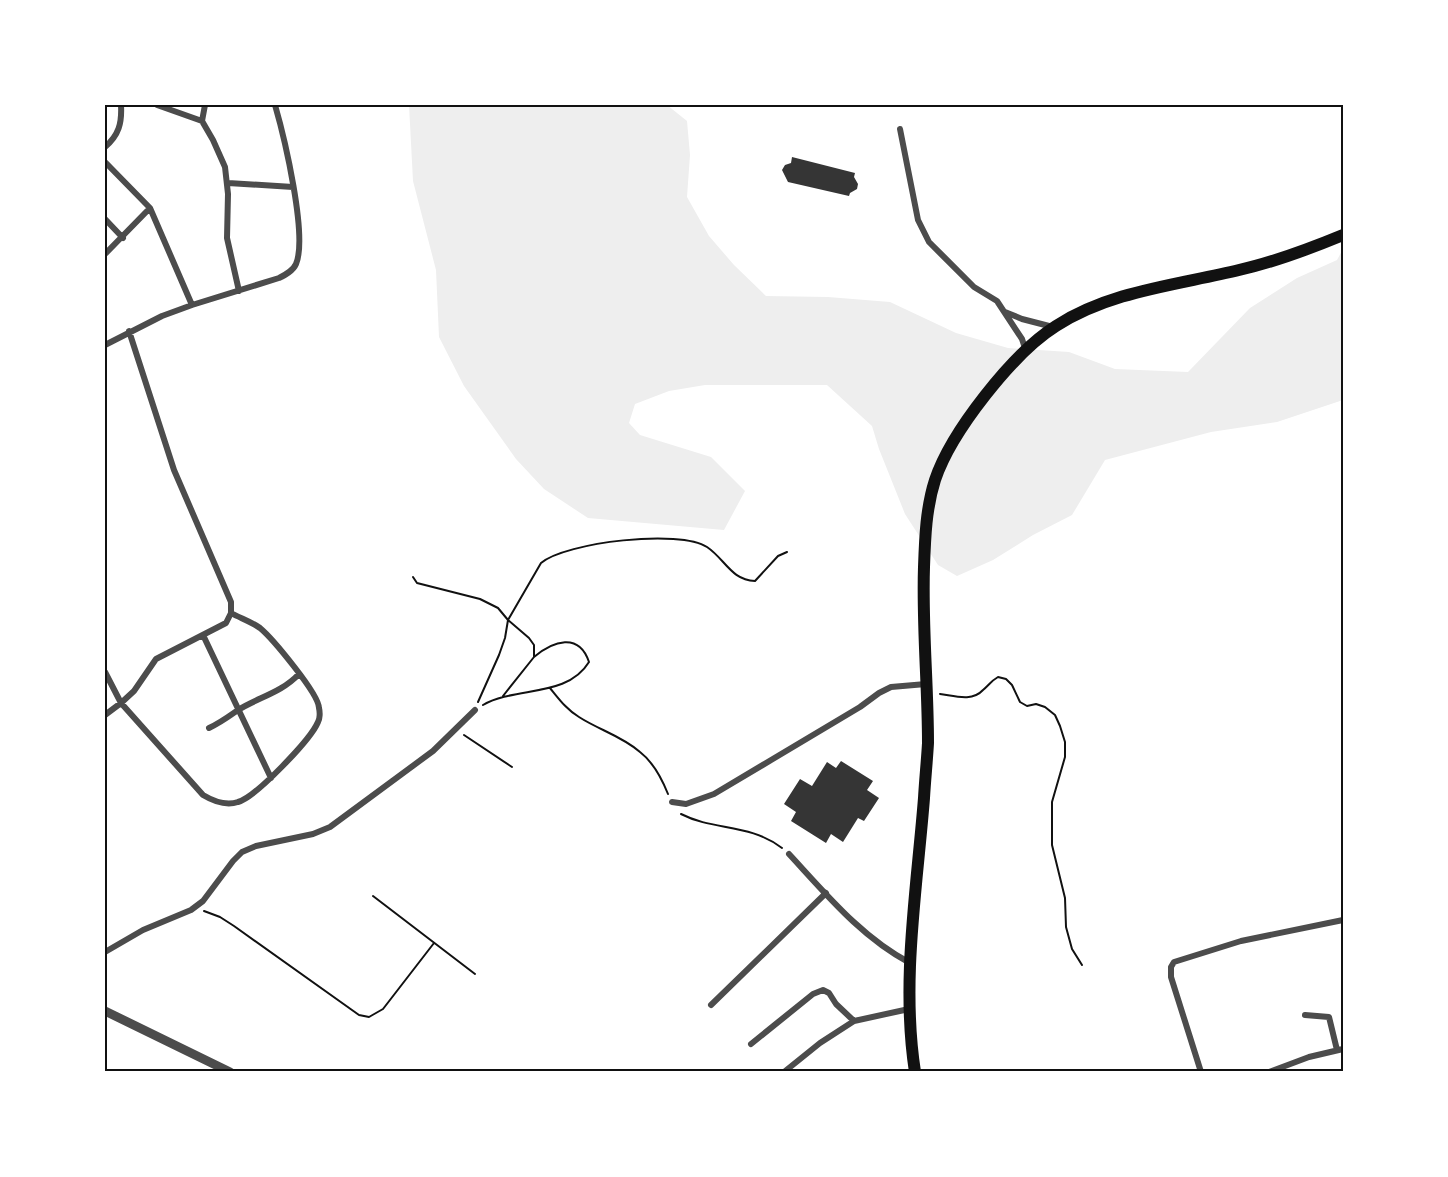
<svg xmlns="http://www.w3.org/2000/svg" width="1448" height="1177" font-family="Rubik,sans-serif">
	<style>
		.green { fill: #eee }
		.building { fill: #353535 }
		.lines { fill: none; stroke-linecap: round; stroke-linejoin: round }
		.path { stroke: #111; stroke-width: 2 }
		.minor { stroke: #4c4c4c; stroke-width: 6 }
		.tertiary { stroke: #4c4c4c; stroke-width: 9 }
		.primary { stroke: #111; stroke-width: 12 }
		.neatline { fill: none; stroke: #111; stroke-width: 2 }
	</style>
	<rect width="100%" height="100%" fill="#fff"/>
	<path class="green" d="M409 105H667L687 121 690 155 687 197 709 236 734 265 766 296 828 297 890 302 956 333 1008 348 1069 352 1115 369 1188 372 1250 308 1297 278 1337 260 1343 249V400L1277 422 1211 432 1105 460 1072 515 1033 535 993 560 957 576 938 565 905 514 879 449 872 426 827 385H705L669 391 635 404 629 423 640 435 711 457 745 491 724 530 588 518 544 489 516 459 464 386 439 337 436 270 413 181Z"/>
	<path class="building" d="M792 157 855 173 854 177 858 184 857 189 850 193 849 196 788 182 782 170 785 165 791 163Z
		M841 761 873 781 867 790 879 798 864 821 858 818 843 842 831 834 826 843 791 821 796 812 784 804 800 779 812 786 827 762 836 768Z"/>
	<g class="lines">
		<path class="path" d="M413 577 417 583 480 599 498 608 508 620 529 638 534 645V657L503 696
			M550 688C559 699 567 710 579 717 599 730 622 736 640 752 653 762 662 779 668 794
			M940 694C955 696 972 702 983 690 989 685 991 681 998 677L1006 679 1012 685 1020 702 1027 706 1036 704 1045 707 1055 715 1060 726 1065 742V757L1052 802V845L1065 898 1066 927 1072 949 1082 965
			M478 702 499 655 505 638 508 620 541 563C566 542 680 529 707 547 725 559 731 580 755 581L778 556 787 552
			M483 705C516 686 567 698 589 662 579 632 553 641 534 657
			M464 735 512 767
			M681 814C714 831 749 823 782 848
			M373 896 475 974
			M204 911 220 917 234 926 359 1015 369 1017 383 1009 434 943"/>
		<path class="minor" d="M157 105 202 121 213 140 225 167 228 194 227 238 239 291
			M202 121 205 105
			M900 129 918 220 929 242 974 287 997 301 1022 339 1026 351
			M105 147C119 135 122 123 121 105
			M105 162 150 208 105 254
			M228 183 293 187
			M150 208 192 305
			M105 219 123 238
			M1005 312 1022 319 1053 327
			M105 345 162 316 192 305 279 278C285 275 293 271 296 264 308 236 284 136 275 105
			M203 635 271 778
			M105 672 121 703 203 795C213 801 226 806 238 802 256 797 311 739 318 722 320 719 320 712 319 708 319 694 272 638 260 628 252 622 240 618 231 613
			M105 715 121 703 134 691 156 659 226 623 231 613V602L174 470 129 331
			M209 728C220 723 228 717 238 710 259 697 281 693 299 674
			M672 802 686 804 714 794 860 707 879 693 891 687 926 684
			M789 854C826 894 861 937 910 963
			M105 952 143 930 191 910 203 901 233 861 242 852 256 846 313 834 330 827 433 751 475 710
			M711 1005 826 893
			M1305 1015 1329 1017 1337 1050
			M751 1044 813 994 823 990 829 993 836 1004 854 1021
			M784 1072 820 1043 854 1021 909 1009
			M1201 1072 1171 977V967L1174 962 1241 941 1343 920
			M1269 1072 1309 1057 1343 1049"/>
		<path class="tertiary" d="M105 1011 230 1072"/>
		<path class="primary" d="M915 1072C901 982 917 888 924 798 925 780 927 761 928 743 928 684 922 626 924 567 925 538 926 508 935 480 951 432 1013 353 1056 326 1110 291 1177 285 1239 270 1275 262 1309 249 1343 235"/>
	</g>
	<rect width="1448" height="1177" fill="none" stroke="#ffffff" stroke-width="213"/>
	<rect x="106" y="106" width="1236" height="964" class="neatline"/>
</svg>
